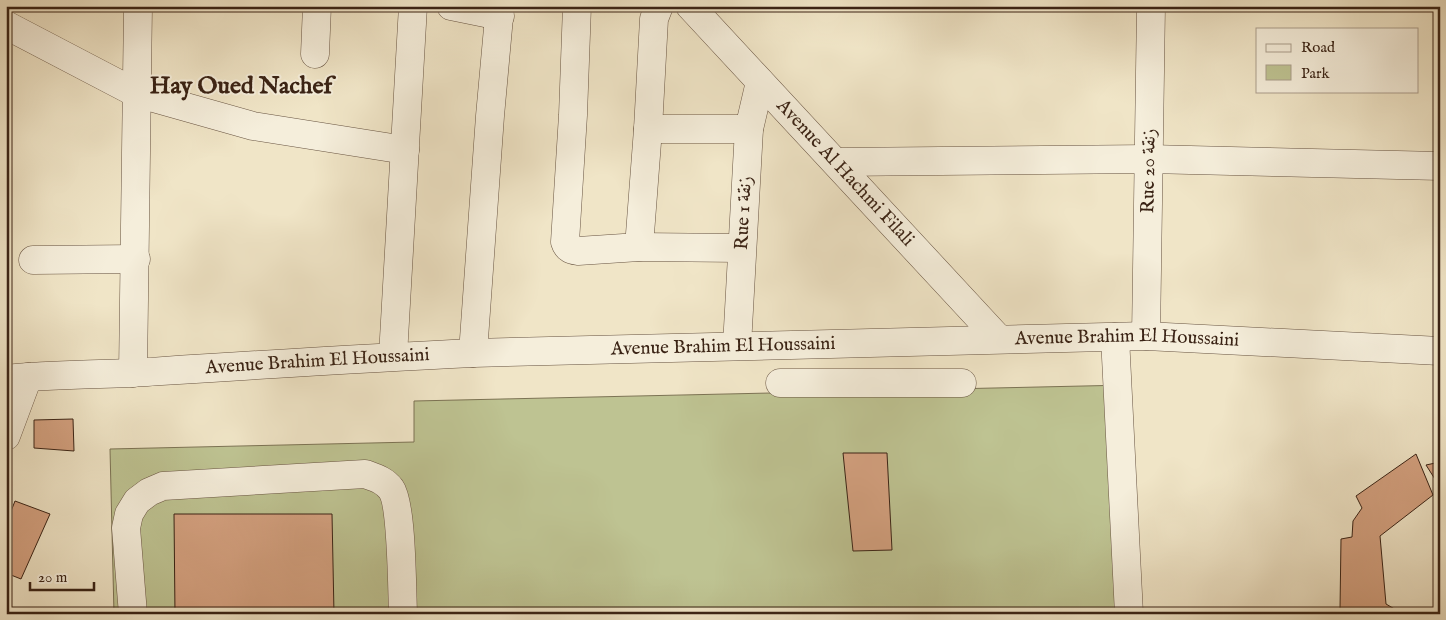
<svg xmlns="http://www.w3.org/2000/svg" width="1446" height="620" font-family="'IM FELL English',Amiri,serif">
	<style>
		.green { fill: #bec392; stroke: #7c7354 }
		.building { fill: #d4a180; stroke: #3a2315 }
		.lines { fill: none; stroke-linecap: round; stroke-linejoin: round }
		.minor-casing { stroke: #685442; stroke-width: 29 }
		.minor { stroke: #f5eedb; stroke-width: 28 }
		.labels { text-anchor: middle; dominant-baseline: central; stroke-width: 4; stroke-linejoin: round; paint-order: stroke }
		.street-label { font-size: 19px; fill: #3a2315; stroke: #f5eedb }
		.district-label { font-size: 24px; font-weight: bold; fill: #3a2315; stroke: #f5eedb }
	</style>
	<rect width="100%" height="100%" fill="#f0e5c7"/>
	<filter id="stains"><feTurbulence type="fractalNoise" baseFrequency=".004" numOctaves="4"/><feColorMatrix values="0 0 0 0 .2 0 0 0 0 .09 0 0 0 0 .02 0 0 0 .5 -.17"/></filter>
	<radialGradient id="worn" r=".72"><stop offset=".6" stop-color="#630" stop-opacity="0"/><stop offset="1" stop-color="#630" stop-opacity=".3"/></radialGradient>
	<path class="green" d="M1128 385 1135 614H114L110 449 414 442V401Z"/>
	<path class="building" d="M73 419 74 451 34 448V420Z
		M843 453H887L892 550 853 551Z
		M1416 454 1433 495 1380 536 1386 604 1403 614H1359L1358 612 1340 609 1341 539 1352 537 1353 521 1362 508 1356 496Z
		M1440 462V487L1426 465Z
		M15 501 50 514 21 579 6 573V524Z
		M174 514H332L334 614H175Z"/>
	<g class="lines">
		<g class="minor-casing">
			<g id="minor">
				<path d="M451 6 500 16"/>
				<path d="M577 6 573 115 565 242C567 249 572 250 578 251L639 247 741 248"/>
				<path id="s1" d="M690 6 999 339"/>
				<path d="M6 25 136 93 253 126 405 150"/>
				<path d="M315 54 317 6"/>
				<path d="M648 129H749"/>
				<path d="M836 162 1149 159 1440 166"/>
				<path d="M639 247 648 129 654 19 659 6"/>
				<path d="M33 260 136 259"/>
				<path d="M1146 336 1151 6"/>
				<path d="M1115 337 1129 614"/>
				<path d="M737 346 749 129 760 82"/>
				<path d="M473 353 490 116 500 6"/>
				<path d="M393 356 413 6"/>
				<path d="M133 373 138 6"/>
				<path id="s2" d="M6 379C53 374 100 375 147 372 256 365 364 358 473 353L1146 336 1440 351"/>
				<path d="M780 383H962"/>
				<path d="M6 436 28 377"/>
				<path d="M133 614 126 528 129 514 137 501 149 492 163 486 365 474C376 478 384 480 391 489 402 504 402 591 403 614"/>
			</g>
		</g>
		<use href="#minor" class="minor"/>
	</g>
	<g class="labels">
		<g class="street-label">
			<text transform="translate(1149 171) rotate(-89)">Rue 20 زنقة</text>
			<text stroke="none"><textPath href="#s1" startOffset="228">Avenue Al Hachmi Filali</textPath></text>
			<text transform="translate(744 213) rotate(-87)">Rue 1 زنقة</text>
			<text stroke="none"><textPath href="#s2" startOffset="1122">Avenue Brahim El Houssaini</textPath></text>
			<text stroke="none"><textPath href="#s2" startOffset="718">Avenue Brahim El Houssaini</textPath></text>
			<text stroke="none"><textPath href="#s2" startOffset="312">Avenue Brahim El Houssaini</textPath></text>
		</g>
		<g class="district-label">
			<text x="241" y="86">Hay Oued Nachef</text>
		</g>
	</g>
	<rect width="1446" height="620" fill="none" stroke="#f0e5c7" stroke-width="25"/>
	<rect x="8" y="8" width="1431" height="605" fill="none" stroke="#3a2315" stroke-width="2.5"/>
	<rect x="12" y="12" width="1421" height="595" fill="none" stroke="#3a2315"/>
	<rect x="1256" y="28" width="162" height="65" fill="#f5eedb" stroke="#aa9d8c"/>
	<rect x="1266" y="44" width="25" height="8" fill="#f5eedb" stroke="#aa9d8c"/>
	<text x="1301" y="52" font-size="15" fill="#3a2315">Road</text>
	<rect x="1266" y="65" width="25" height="15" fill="#bec392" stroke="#aa9d8c"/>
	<text x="1301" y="78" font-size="15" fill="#3a2315">Park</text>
	<path d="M30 582v8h64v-8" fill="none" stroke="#3a2315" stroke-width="2.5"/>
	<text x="38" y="582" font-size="15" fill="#3a2315" stroke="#f5eedb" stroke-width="4" paint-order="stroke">20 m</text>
	<rect width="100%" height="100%" filter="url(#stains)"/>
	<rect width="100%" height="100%" fill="url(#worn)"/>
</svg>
